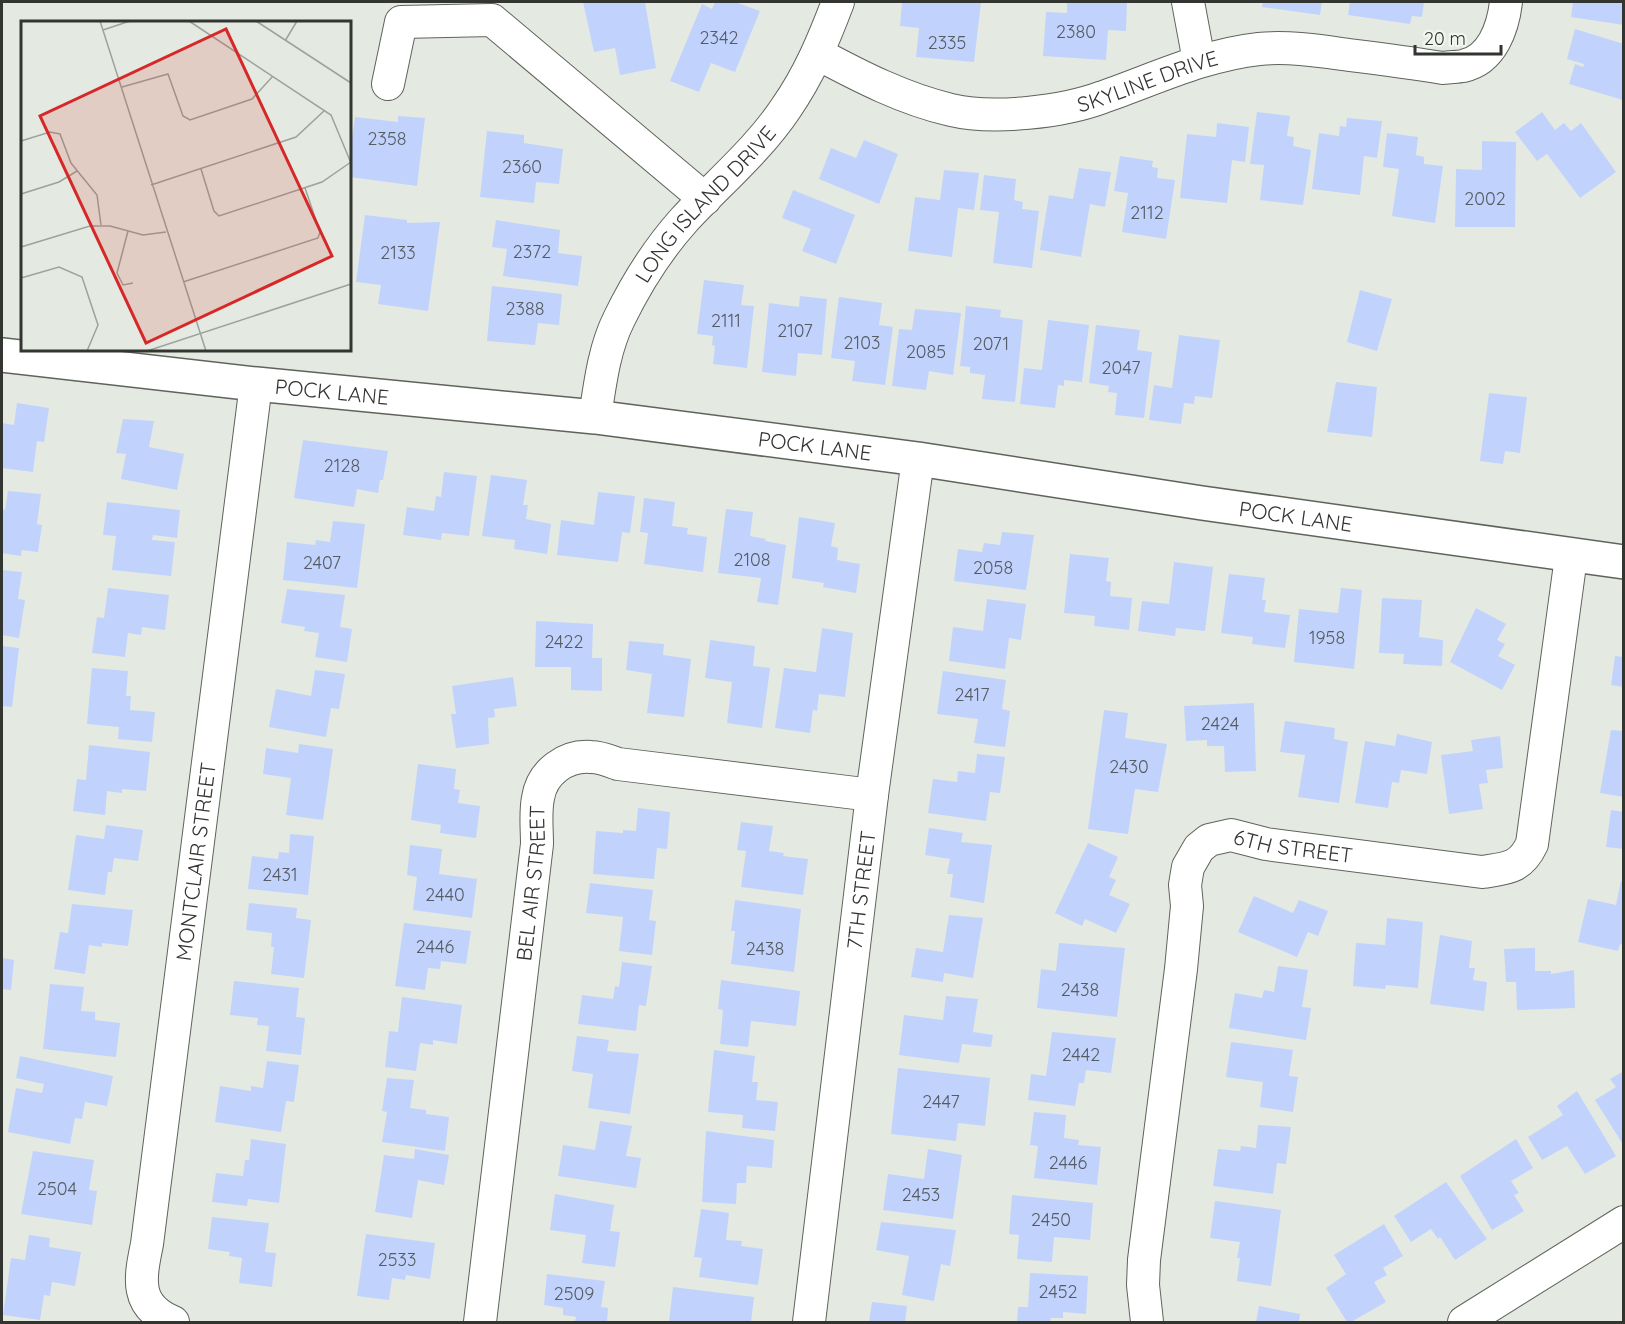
<svg xmlns="http://www.w3.org/2000/svg" width="1625" height="1324" font-family="Quicksand,sans-serif">
	<style>
		.building { fill: #c1d3fc }
		.lines { fill: none; stroke-linecap: round; stroke-linejoin: round }
		.street-casing { stroke: #5e645c; stroke-width: 34 }
		.secondary-casing { stroke: #5e645c; stroke-width: 36 }
		.street { stroke: #fff; stroke-width: 32 }
		.secondary { stroke: #fff; stroke-width: 33 }
		.labels { text-anchor: middle; dominant-baseline: central; stroke-width: 4.5; stroke-linejoin: round; paint-order: stroke }
		.number-label { font-size: 18px; fill: #565c64 }
		.street-label { font-size: 21px; fill: #333531; stroke: #f1f7ee }
		.inset-road { fill: none; stroke: #9da29b; stroke-width: 1.5 }
		.view { fill: #d62828; fill-opacity: 0.15; stroke: #d62828; stroke-width: 3 }
		.inset-edge { fill: none; stroke: #333531; stroke-width: 3 }
	</style>
	<rect width="100%" height="100%" fill="#e4eae1"/>
	<path class="building" d="M583 2H645L656 68 620 75 615 48 594 52Z
		M715 2H735L760 11 735 72 711 63 699 92 670 81 702 4 712 9Z
		M902 2H981L974 62 916 57 919 28 900 26Z
		M1067 2H1127L1126 31 1108 30 1106 60 1043 56 1046 12 1067 13Z
		M1263 2H1322L1320 15 1262 7Z
		M1350 2H1424L1422 17 1412 16 1410 24 1348 15Z
		M1573 2H1624V25L1571 17Z
		M1575 29 1624 44 1623 100 1569 84 1575 64 1583 67 1584 64 1567 59Z
		M1257 112 1290 116 1287 136 1294 137 1293 146 1311 150 1303 205 1260 200 1264 165 1250 164Z
		M1542 112 1555 130 1564 123 1571 131 1581 123 1616 172 1580 198 1547 154 1537 161 1515 132Z
		M398 116 425 118 417 186 350 177V154L355 117 398 122Z
		M1347 118 1382 121 1377 158 1364 156 1360 195 1312 189 1319 133 1339 136 1340 126 1346 127Z
		M1217 123 1249 127 1245 162 1232 160 1227 203 1180 198 1187 134 1216 137Z
		M487 131 524 135V143L563 149 559 184 536 182 534 203 480 197Z
		M1387 133 1418 137 1416 155 1424 157V164L1443 166 1435 223 1392 216 1399 169 1383 167Z
		M864 140 898 154 879 204 819 179 831 148 856 158Z
		M1482 141 1516 142 1515 227H1455L1456 169 1482 170Z
		M1120 156 1153 161 1152 167 1158 168 1157 178 1175 180 1166 239 1122 232 1128 193 1114 191Z
		M1079 168 1111 172 1105 207 1090 204 1081 257 1040 250 1049 195 1073 199Z
		M944 170 979 173 974 210 958 208 952 257 908 251 915 197 940 200Z
		M984 175 1016 179 1014 200 1023 202 1022 209 1039 211 1032 268 993 263 999 212 980 210Z
		M793 190 855 215 836 264 802 251 811 229 782 218Z
		M365 215 407 220V223L440 222 428 311 378 304 381 285 356 282Z
		M496 220 560 230 558 253 582 256 578 286 503 276 507 249 492 247Z
		M704 280 744 285 741 305 754 306 747 368 713 364 715 346 712 345 713 336 697 334Z
		M492 286 562 294 559 325 538 323 535 345 487 341Z
		M1360 290 1392 299 1377 351 1347 342Z
		M800 296 827 299 822 355 798 353 796 376 762 372 769 303 799 307Z
		M839 297 882 303 879 325 893 327 885 385 852 381 855 361 831 358Z
		M966 306 1001 310 1000 317 1023 320 1015 402 982 399 985 375 970 373V367L960 366Z
		M915 309 961 313 953 375 929 371 926 390 892 386 899 329 912 330Z
		M1048 320 1089 325 1082 382 1064 380V386L1058 385 1055 408 1020 404 1024 368 1042 370Z
		M1096 325 1140 330 1137 350 1152 352 1144 418 1115 415 1117 393 1108 392 1109 386 1089 383Z
		M1179 335 1220 340 1212 398 1195 396 1194 404 1184 403 1181 424 1149 420 1154 385 1172 388Z
		M1336 382 1377 387 1372 437 1327 432Z
		M1489 393 1527 397 1520 453 1505 451 1503 464 1480 461Z
		M17 403 49 408 44 442 37 441 33 472 2 468V423L14 425Z
		M123 419 154 421 149 447 184 454 177 490 121 479 126 454 116 453Z
		M303 440 388 451 383 480H380L378 493 357 489 354 507 294 498Z
		M444 472 477 476 469 536 442 533 441 540 403 535 407 507 434 511 436 496 441 497Z
		M491 475 527 480 523 505H528L526 519 551 524 547 554 514 549 515 540 482 536Z
		M8 491 41 494 37 524 42 525 38 552 22 550 21 556 2 553V509L5 510Z
		M598 492 635 496 630 533 622 532 618 562 557 555 561 520 594 525Z
		M644 498 675 502 672 526 688 528 687 534 707 537 703 572 644 564 648 533 640 532Z
		M107 502 180 510 177 538 153 535 152 540 175 542 171 576 112 570 116 536 103 535Z
		M726 509 753 512 750 536 766 539 765 541 786 545 778 605 757 602 761 578 718 573Z
		M799 517 835 523 831 546 838 548 837 560 860 564 856 593 823 587 824 583 792 578Z
		M333 521 365 524 357 588 283 580 287 542 315 545 316 540 330 542Z
		M1002 532 1034 535 1026 590 954 581 958 549 982 552 984 543 1000 545Z
		M1070 554 1109 558 1106 581 1111 582 1110 596 1132 598 1129 630 1094 626 1095 616 1064 613Z
		M1174 562 1213 567 1205 631 1176 628 1175 636 1138 631 1142 601 1169 604Z
		M2 570 22 572 18 599 25 600 19 638 2 635Z
		M1229 574 1265 578 1262 600H1266L1264 612 1290 615 1285 648 1252 644 1253 637 1221 633Z
		M108 588 169 595 165 630 142 627 141 635 128 633 125 657 92 653 97 617 104 618Z
		M1341 588 1362 590 1354 669 1294 662 1299 609 1338 613Z
		M287 589 345 595 340 627 352 629 347 662 315 657 319 633 304 631 305 627 281 623Z
		M1382 598 1422 600 1419 637 1443 640 1442 666 1403 664 1404 654 1379 653Z
		M987 599 1026 604 1021 640 1009 638 1005 669 949 661 953 627 983 631Z
		M1476 608 1506 624 1497 640 1505 644 1498 656 1515 665 1502 690 1450 662Z
		M536 621 593 624 592 658H602V691L571 690V667H535Z
		M822 628 853 633 845 697 819 694 817 711 813 710 810 733 775 728 784 668 816 672Z
		M710 640 755 646 753 666 770 668 762 728 727 723 732 682 705 678Z
		M629 641 664 644 663 655 691 659 684 717 647 713 652 674 626 670Z
		M2 646 19 648 12 707 2 706Z
		M1615 656 1624 657V687L1611 685Z
		M92 668 128 671 126 696H131L130 710 155 712 152 742 118 739 119 727 87 724Z
		M315 670 345 674 339 709 331 708 326 737 269 727 276 689 311 696Z
		M943 671 1006 680 1002 709 1010 711 1005 747 974 743 978 719 937 714Z
		M513 677 517 706 494 709 495 717 488 718 489 744 456 748 451 714H456L452 686Z
		M1254 703 1256 771 1225 772 1224 746H1207V740L1186 741 1184 706Z
		M1104 710 1128 713 1125 738 1167 744 1158 792 1135 789 1128 834 1088 829Z
		M1285 721 1335 728 1334 739 1348 742 1339 803 1298 797 1305 755 1280 752Z
		M1611 730 1624 731V797L1600 793Z
		M1397 734 1432 742 1427 774 1401 770 1399 783 1392 782 1388 808 1355 803 1365 741 1395 746Z
		M1500 736 1503 768 1486 770 1488 783 1479 784 1483 809 1449 814 1441 755 1473 751 1471 740Z
		M299 744 333 749 323 820 286 815 291 778 263 774 266 748 298 753Z
		M89 745 150 752 146 791 122 789V793L107 791 105 815 73 811 77 779 86 780Z
		M977 754 1005 757 1000 793 990 792 986 821 928 813 933 779 957 782 958 771 975 773Z
		M418 764 456 769 454 789 460 790 458 803 480 806 476 838 440 833 441 825 411 820Z
		M638 808 670 812 667 849 657 848 654 879 593 874 596 831 623 833V830L636 831Z
		M1611 810 1624 812V849L1606 847Z
		M741 822 773 826 769 851 784 853 783 856 808 859 803 895 741 887 746 851 737 850Z
		M106 825 143 830 138 861 114 858 112 872H108L105 895 68 890 76 835 104 839Z
		M929 828 963 833 961 842 992 845 984 903 950 897 953 874H947L950 859 925 855Z
		M290 834 314 836 308 895 248 889 252 856 278 859 279 852 289 853Z
		M1088 843 1118 857 1109 877 1116 880 1109 895 1130 904 1116 933 1085 919 1082 926 1055 913Z
		M410 845 442 849 439 874 477 879 472 918 413 910 417 877 407 875Z
		M1621 881 1624 882V945L1620 944 1618 951 1578 942 1588 899 1616 905Z
		M590 883 653 890 649 920 656 921 652 955 619 951 623 917 586 913Z
		M1254 896 1293 913 1299 900 1328 911 1318 936 1308 932 1297 957 1238 932Z
		M735 900 801 909 794 972 731 964 735 931H731Z
		M249 903 297 908 296 918 311 920 304 978 271 974 274 947H271L272 933 246 930Z
		M72 904 133 910 128 946 102 943V947L89 945 85 974 54 969 60 932 68 933Z
		M949 915 983 918 973 978 944 973 943 982 911 977 916 948 943 952Z
		M1387 918 1423 922 1418 988 1386 985 1385 989 1353 986 1356 943 1385 945Z
		M404 923 471 931 466 964 441 961 440 969 428 968 425 990 395 986Z
		M1440 935 1472 941 1469 968H1475L1473 980 1487 982 1484 1011 1430 1004Z
		M1059 943 1125 948 1117 1017 1037 1008 1041 969 1056 971Z
		M1535 948V971H1551V974L1574 970 1575 1008 1517 1010 1516 982H1506L1504 949Z
		M2 958 14 960 11 990 2 989Z
		M622 962 652 966 646 1006 639 1005 636 1031 578 1024 582 995 613 999 615 986 619 987Z
		M1278 966 1308 970 1302 1007 1311 1008 1306 1040 1229 1028 1235 993 1262 998 1264 990 1274 992Z
		M721 980 800 991 796 1026 751 1021 748 1047 720 1044 723 1010 718 1009Z
		M234 981 299 988 296 1017 305 1018 301 1055 266 1051 269 1026 257 1025 258 1018 230 1015Z
		M50 984 84 987 81 1011 95 1012V1020L120 1023 116 1057 43 1049Z
		M946 996 978 999 973 1032 993 1035 991 1047 962 1044 959 1063 899 1055 904 1015 943 1020Z
		M402 997 462 1005 457 1044 433 1040V1045L420 1043 416 1071 385 1067 389 1031 398 1032Z
		M1052 1032 1116 1038 1111 1073 1086 1070 1084 1083H1079L1075 1106 1028 1100 1031 1074 1046 1076Z
		M577 1036 609 1040 607 1051 639 1054 630 1114 588 1108 593 1074 572 1071Z
		M1231 1042 1293 1050 1289 1076 1298 1077 1293 1112 1260 1107 1263 1082 1226 1077Z
		M714 1050 755 1056 752 1082H758L756 1100 778 1102 775 1131 742 1128 743 1115 708 1112Z
		M20 1056 113 1076 107 1106 85 1102 82 1119 75 1118 70 1144 8 1132 16 1088 42 1093 44 1084 16 1078Z
		M267 1061 299 1065 294 1102 286 1101 281 1132 215 1122 220 1086 251 1091V1086L263 1088Z
		M898 1068 990 1078 985 1126 958 1123 956 1141 891 1134Z
		M1624 1071V1146L1595 1100 1616 1087 1610 1079Z
		M387 1078 414 1080 410 1108 426 1110V1114L449 1117 445 1151 382 1142 387 1112 382 1111Z
		M1577 1091 1616 1156 1585 1174 1567 1146 1542 1160 1528 1137 1563 1115 1557 1106Z
		M1034 1112 1066 1115 1064 1138 1079 1140 1078 1145 1101 1147 1097 1185 1034 1178 1038 1146 1030 1145Z
		M600 1121 632 1126 626 1156 641 1158 636 1188 558 1176 563 1145 595 1150Z
		M1258 1125 1291 1127 1286 1164 1277 1163 1273 1194 1213 1186 1218 1149 1240 1151 1241 1146 1256 1148Z
		M706 1131 774 1140 772 1168 747 1166 746 1183H737L736 1204 702 1202Z
		M251 1139 286 1144 279 1203 248 1199 247 1206 212 1202 216 1173 243 1176 245 1160H249Z
		M1516 1139 1533 1168 1511 1181 1519 1193 1514 1195 1524 1211 1492 1230 1460 1176Z
		M415 1149 449 1155 444 1185 418 1180 412 1218 375 1212 384 1155 414 1159Z
		M928 1149 962 1155 953 1219 883 1210 888 1174 924 1179Z
		M33 1151 94 1160 89 1190 97 1191 92 1225 21 1214Z
		M1446 1182 1487 1239 1455 1260 1440 1237 1438 1239 1431 1229 1411 1242 1394 1216Z
		M555 1194 614 1205 610 1231 620 1232 615 1267 582 1263 586 1235 550 1230Z
		M1012 1195 1093 1203 1090 1240 1054 1237 1052 1262 1017 1259 1019 1235 1009 1234Z
		M1215 1201 1281 1210 1271 1286 1237 1281 1240 1258H1237L1240 1242 1210 1238Z
		M701 1209 729 1213 726 1240 742 1241 741 1246 763 1249 758 1285 699 1277 702 1258 694 1257Z
		M212 1217 269 1223 265 1252 276 1253 272 1287 239 1283 242 1258 229 1256 230 1252 208 1249Z
		M881 1222 956 1230 950 1266 941 1264 934 1301 902 1295 909 1256 876 1250Z
		M1384 1224 1403 1256 1383 1268 1387 1275 1374 1282 1386 1302 1351 1322H1347L1326 1288 1346 1274 1334 1255Z
		M366 1234 435 1243 430 1279 406 1275 405 1280 392 1278 389 1300 357 1296Z
		M29 1235 50 1238 49 1247 81 1252 75 1286 52 1282 50 1296 44 1295 40 1320 3 1315 11 1258 25 1260Z
		M1030 1273 1088 1276 1086 1314 1063 1312V1318H1051L1050 1322H1017L1018 1307H1028Z
		M547 1274 605 1281 601 1307 608 1308 607 1322H575L576 1317 563 1315V1308L544 1305Z
		M673 1287 754 1297 751 1322H669Z
		M872 1302 907 1306 905 1322H869Z
		M1259 1306 1300 1314 1299 1322H1256Z"/>
	<g class="lines">
		<g class="street-casing">
			<g id="street">
				<path d="M1188 2 1199 61"/>
				<path id="s1" d="M818 54C861 77 904 99 951 110 993 120 1063 112 1103 97 1155 79 1204 55 1259 49 1289 46 1320 51 1349 55 1381 59 1412 63 1443 68 1450 67 1457 67 1463 66 1492 60 1503 28 1506 2"/>
				<path d="M388 84 401 22 492 20 705 199"/>
				<path id="s2" d="M595 417C600 384 604 349 619 319 636 284 658 249 684 220 718 183 758 150 786 108 809 75 824 39 838 2"/>
				<path id="s3" d="M173 1322C134 1306 140 1278 147 1244L256 384"/>
				<path id="s4" d="M480 1322 537 844C537 829 535 812 538 798 542 772 566 755 591 757 600 757 610 761 618 764L872 795"/>
				<path id="s5" d="M809 1322 872 795 918 459"/>
				<path id="s6" d="M1147 1322 1143 1285 1144 1260 1181 969 1187 906 1185 885 1188 867 1199 848 1209 840 1231 835 1266 844 1482 872C1507 868 1520 869 1532 844L1571 557"/>
				<path d="M1464 1322 1624 1222"/>
			</g>
		</g>
		<g class="secondary-casing">
			<g id="secondary">
				<path id="s7" d="M2 355 256 384 595 417 918 459 1202 503 1624 562"/>
			</g>
		</g>
		<use href="#street" class="street"/>
		<use href="#secondary" class="secondary"/>
	</g>
	<g class="labels">
		<g class="number-label">
			<text x="1076" y="31">2380</text>
			<text x="719" y="37">2342</text>
			<text x="947" y="42">2335</text>
			<text x="387" y="138">2358</text>
			<text x="522" y="166">2360</text>
			<text x="1485" y="198">2002</text>
			<text x="1147" y="212">2112</text>
			<text x="532" y="251">2372</text>
			<text x="398" y="252">2133</text>
			<text x="525" y="308">2388</text>
			<text x="726" y="320">2111</text>
			<text x="795" y="330">2107</text>
			<text x="862" y="342">2103</text>
			<text x="991" y="343">2071</text>
			<text x="926" y="351">2085</text>
			<text x="1121" y="367">2047</text>
			<text x="342" y="465">2128</text>
			<text x="752" y="559">2108</text>
			<text x="322" y="562">2407</text>
			<text x="993" y="567">2058</text>
			<text x="1327" y="637">1958</text>
			<text x="564" y="641">2422</text>
			<text x="972" y="694">2417</text>
			<text x="1220" y="723">2424</text>
			<text x="1129" y="766">2430</text>
			<text x="280" y="874">2431</text>
			<text x="445" y="894">2440</text>
			<text x="435" y="946">2446</text>
			<text x="765" y="948">2438</text>
			<text x="1080" y="989">2438</text>
			<text x="1081" y="1054">2442</text>
			<text x="941" y="1101">2447</text>
			<text x="1068" y="1162">2446</text>
			<text x="57" y="1188">2504</text>
			<text x="921" y="1194">2453</text>
			<text x="1051" y="1219">2450</text>
			<text x="397" y="1259">2533</text>
			<text x="1058" y="1291">2452</text>
			<text x="574" y="1293">2509</text>
		</g>
		<g class="street-label">
			<text stroke="none"><textPath href="#s1" startOffset="346">SKYLINE DRIVE</textPath></text>
			<text stroke="none"><textPath href="#s2" startOffset="246">LONG ISLAND DRIVE</textPath></text>
			<text stroke="none"><textPath href="#s7" startOffset="332">POCK LANE</textPath></text>
			<text stroke="none"><textPath href="#s7" startOffset="818">POCK LANE</textPath></text>
			<text stroke="none"><textPath href="#s7" startOffset="1304">POCK LANE</textPath></text>
			<text stroke="none"><textPath href="#s6" startOffset="579">6TH STREET</textPath></text>
			<text stroke="none"><textPath href="#s3" startOffset="478">MONTCLAIR STREET</textPath></text>
			<text stroke="none"><textPath href="#s4" startOffset="442">BEL AIR STREET</textPath></text>
			<text stroke="none"><textPath href="#s5" startOffset="435">7TH STREET</textPath></text>
		</g>
	</g>
	<g transform="translate(21 21)">
		<rect width="330" height="330" fill="#e4eae1"/>
		<path class="inset-road" d="M79 0 185 330M168 0 310 94 330 142M235 0 330 62M82 9 109 0M264 20 276 0M101 66 147 53 162 95 169 99 231 78 252 55M0 120 29 111 39 113 50 142 76 174 80 204M180 148 193 190 198 195 301 161 330 141M130 164 275 116 304 89M0 173 38 161 56 150M107 210 96 252 102 264 112 262M0 226 69 205H89L122 214 145 211M0 257 38 246 61 256 77 304 66 330M162 261 297 217 299 211 284 167M126 330 330 263"/>
		<path class="view" d="M205 8 311 235 125 322 19 95Z"/>
		<rect width="330" height="330" class="inset-edge"/>
	</g>
	<rect width="1625" height="1324" fill="none" stroke="#333531" stroke-width="6"/>
	<path d="M1415 45v9h86v-9" fill="none" stroke="#333531" stroke-width="3"/>
	<text x="1424" y="45" font-size="18" fill="#333531" stroke="#f1f7ee" stroke-width="4.5" paint-order="stroke">20 m</text>
</svg>
